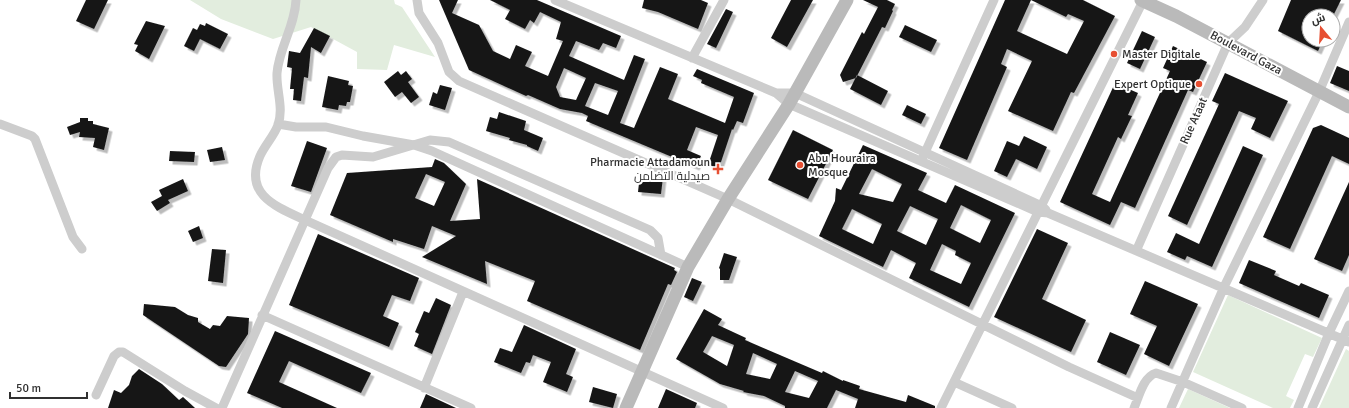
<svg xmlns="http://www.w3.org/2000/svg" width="1349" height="408" font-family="Signika,Cairo,sans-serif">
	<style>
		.green { fill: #e2edde }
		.building { fill: #171717; fill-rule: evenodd; filter: url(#shadow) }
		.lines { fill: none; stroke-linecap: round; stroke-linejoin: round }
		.street { stroke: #cdcdcd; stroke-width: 9 }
		.secondary { stroke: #bababa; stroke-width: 13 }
		.poi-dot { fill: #e74f32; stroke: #fff; stroke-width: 1.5 }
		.labels { text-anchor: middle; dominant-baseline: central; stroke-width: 4; stroke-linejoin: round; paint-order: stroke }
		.street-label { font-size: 12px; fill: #303030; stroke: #fff }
		.poi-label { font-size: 12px; fill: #303030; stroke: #fff; text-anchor: start }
	</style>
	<defs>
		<filter id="shadow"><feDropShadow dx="3.5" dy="3.5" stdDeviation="0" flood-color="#0004"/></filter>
	</defs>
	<rect width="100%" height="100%" fill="#fff"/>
	<path class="green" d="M190 0H394L395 4 402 7 435 57 394 45 387 70 357 69V52L311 27 273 39 221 19Z
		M1228 295 1322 338 1313 357 1305 354 1286 396 1294 400 1290 408H1273L1193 372Z
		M1346 349 1349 351V408H1319Z
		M1188 389 1230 408H1179Z"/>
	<path class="building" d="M86 0H108L94 29 76 21Z
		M439 0H458L452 13 479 25 493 51 510 59 516 45 532 52 525 66 548 76 563 41 556 39 561 22 540 12 534 23 530 20 525 29 505 19 510 10 490 0H537L621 36 616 48 603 43 599 50 576 41 569 56 624 80 634 55 645 59 620 123 634 128 660 67 678 74 668 99 725 123 734 97 701 83 702 80 693 76 697 69 754 93 743 123 737 121 733 130 732 129 719 168 708 165 718 135 696 127 687 150 701 156 696 167 586 121 588 116 582 113 560 109 528 95 526 96 469 70ZM564 68 586 78 576 100 560 97 556 87ZM595 83 618 91 608 115 585 106Z
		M644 0H701L708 3 698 29 658 12 642 8Z
		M791 0H813L787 47 771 38Z
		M863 0H887L895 4 892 10 893 11 885 28 882 27 856 78 843 82 840 75 862 32 864 34 878 7Z
		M1005 0H1083L1115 16 1074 93 1071 92 1053 131 1008 111 1032 61 1007 49 1001 64 1007 67 967 160 939 148ZM1031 0 1066 17 1068 14 1084 21 1067 54 1017 31Z
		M1291 0H1341L1333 16H1309V40H1323L1318 51 1278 31Z
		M726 9 733 12 716 48 707 44Z
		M146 21 165 26 149 59 135 51 138 45 134 44Z
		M206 23 228 34 220 49 200 39 194 51 184 46 193 28 197 30 200 24 205 26Z
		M905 25 937 40 931 52 899 37Z
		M314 28 330 36 321 53 311 47 308 78 304 77 301 101 293 100 294 89H290L292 68 287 67 289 51 300 53Z
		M1142 31 1155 37 1140 69 1127 63Z
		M1173 46 1207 62 1193 92 1188 90 1135 208 1121 202 1110 225 1060 202 1115 83 1138 93 1128 115 1132 116 1121 139 1118 137 1092 194 1110 202 1170 71 1163 68Z
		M1337 66 1349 71V91L1330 83Z
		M398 71 401 75 406 71 412 79 408 82 419 97 411 103 402 92 395 97 384 82Z
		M1225 73 1288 101 1270 138 1251 129 1256 118 1239 111 1187 225 1168 216 1219 104 1212 101Z
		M857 75 888 91 881 105 850 89Z
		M328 76 349 81 348 85 353 86 350 102H347L346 106 339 105 338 110 322 107Z
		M440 85 452 88 445 110 429 105 433 92 437 94Z
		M907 105 926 114 921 124 902 115Z
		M499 112 526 121 524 130 543 138 538 151 527 146V145L509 140 510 138 486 131 490 117 497 119Z
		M80 118H88V121H93V124L109 128 104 150 93 147 95 138 79 137 80 132 70 135 67 127 80 122Z
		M1321 125 1349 138V164L1332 156 1290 249 1263 237 1313 128Z
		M793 130 833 150 808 199 768 180Z
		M1024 136 1047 147 1037 169 1016 159 1007 177 994 171 1007 141 1019 146Z
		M307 141 327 148 311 192 291 186Z
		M863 145 927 173 918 190 946 203 955 185 1015 213 969 307 909 278 916 263 891 250 883 267 819 236 835 201 836 188 841 190ZM872 169 902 184 893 202 859 194ZM961 205 991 220 980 243 950 228ZM910 206 938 219 926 245 897 231ZM852 209 882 224 873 244 842 229ZM942 244 956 251 955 255 971 263 961 284 930 270Z
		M1243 146 1263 155 1212 267 1187 256 1185 260 1167 252 1176 233 1199 244Z
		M222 147 225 160 210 162 207 150Z
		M170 151 195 152 194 162 169 161Z
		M435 159 444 163 466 184 450 221 480 219 477 179 675 268 674 270 677 272 671 285 668 284 640 350 527 301 535 281 485 261 487 284 422 257 456 236 432 226 424 249 393 239V242L330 215 347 173 432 167ZM426 174 445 182 434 206 415 198Z
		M640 174 663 177 661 194 638 192Z
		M183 179 188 191 168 200 170 203 157 211 151 202 162 196 159 190Z
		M1349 182V255L1342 271 1314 259Z
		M199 226 203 238 193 242 188 231Z
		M1037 229 1068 243 1042 299 1086 320 1071 352 994 317Z
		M318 234 419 278 410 301 392 295 383 316 399 323 389 347 289 305Z
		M212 249 226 250 223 283 208 281Z
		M724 253 737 257 729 280H720V269L719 268Z
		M1249 260 1276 271 1274 275 1299 286 1301 283 1329 295 1319 318 1239 283Z
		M692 278 702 282 693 301 684 297Z
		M1145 281 1198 304 1169 366 1144 354 1157 326 1130 314Z
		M436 298 451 305 432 354 414 346 419 334 415 332 424 311 429 313Z
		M144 304 175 307 188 315 198 318V322L210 329 213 325 220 326 227 316 249 318 248 334 226 367 219 366 143 315Z
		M704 309 722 319 718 325 746 338 745 340 822 373 823 371 843 381V380L860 386 859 389 906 402 908 395 935 406V408H855L858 399 836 390 827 408H785V406L764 396 743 392 744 391 720 384 676 359ZM712 336 734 345 727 366 703 352ZM753 353 777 364 770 379 746 374ZM795 371 818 381 809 398 785 392Z
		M524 325 576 349 566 374 573 377 567 392 543 382 551 362 533 355 530 363 526 362 521 373 494 362 500 348 512 352Z
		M275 331 371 373 361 393 289 361 279 382 337 408H282L247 393Z
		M1110 332 1140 345 1126 375 1097 362Z
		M139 369 162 384 179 400 183 397 195 408H108L114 390 121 393 129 385 132 376Z
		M593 387 617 394 613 408 589 402Z
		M666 389 697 403 695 408H658Z
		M426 394 456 408H420Z"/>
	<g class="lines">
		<path class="street" d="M296 0C295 26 279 48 277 73 276 90 284 108 278 125 274 136 265 145 260 156 243 195 277 207 305 220L723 408
			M417 0 419 13 438 43 449 72 459 81 728 199 1069 367 1138 398
			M555 0 776 93 789 104 1038 212 1048 213 1349 342
			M692 58 724 0
			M776 93H795L1042 206 1046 210
			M0 124 32 136 35 139 73 237 82 249
			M278 124 296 127H326L363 136 414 145 432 151 688 267
			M923 157 994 0
			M1137 249 1228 43 1245 27 1263 0
			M262 315 471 408
			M954 382 1012 408
			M424 388 463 292
			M96 395 114 356 119 352H123L185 391 216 408
			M222 408 328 168 336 157 342 155 373 157 430 140 449 142 650 230 658 238 661 255
			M941 408 1143 1
			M1134 408C1139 397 1143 377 1156 373L1183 382 1242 408
			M1171 408 1224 287 1319 92 1349 22
			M1298 408 1329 333 1349 291
			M1312 408 1349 325"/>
		<path class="secondary" d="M1141 0 1176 16 1349 107
			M626 408 688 267 728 199 789 104 847 0"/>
	</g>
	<g class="poi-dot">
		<circle cx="1114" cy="54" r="4"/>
		<circle cx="1199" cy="84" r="4"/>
		<circle cx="800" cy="165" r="4"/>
		<path d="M716 163h4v4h4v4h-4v4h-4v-4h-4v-4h4z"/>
	</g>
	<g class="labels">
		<g class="street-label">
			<text transform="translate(1246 53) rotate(28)">Boulevard Gaza</text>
			<text transform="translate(1194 121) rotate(-66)">Rue Ataat</text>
		</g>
		<g class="poi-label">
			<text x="1122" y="54">Master Digitale</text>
			<text x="1191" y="84" text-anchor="end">Expert Optique</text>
			<text x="808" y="158">Abu Houraira<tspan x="808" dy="14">Mosque</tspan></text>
			<text x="710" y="162" text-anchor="end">Pharmacie Attadamoun<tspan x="710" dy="14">صيدلية التضامن</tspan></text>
		</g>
	</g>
	<g transform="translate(1321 28) rotate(342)"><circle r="19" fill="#ffffff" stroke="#acacac"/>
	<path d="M0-3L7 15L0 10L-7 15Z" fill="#e74f32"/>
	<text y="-6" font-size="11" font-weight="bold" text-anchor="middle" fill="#303030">ش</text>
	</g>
	<path d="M10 392v6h77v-6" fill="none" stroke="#303030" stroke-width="2"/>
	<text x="16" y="392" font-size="12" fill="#303030" stroke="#ffffff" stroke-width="3" paint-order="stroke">50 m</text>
</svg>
